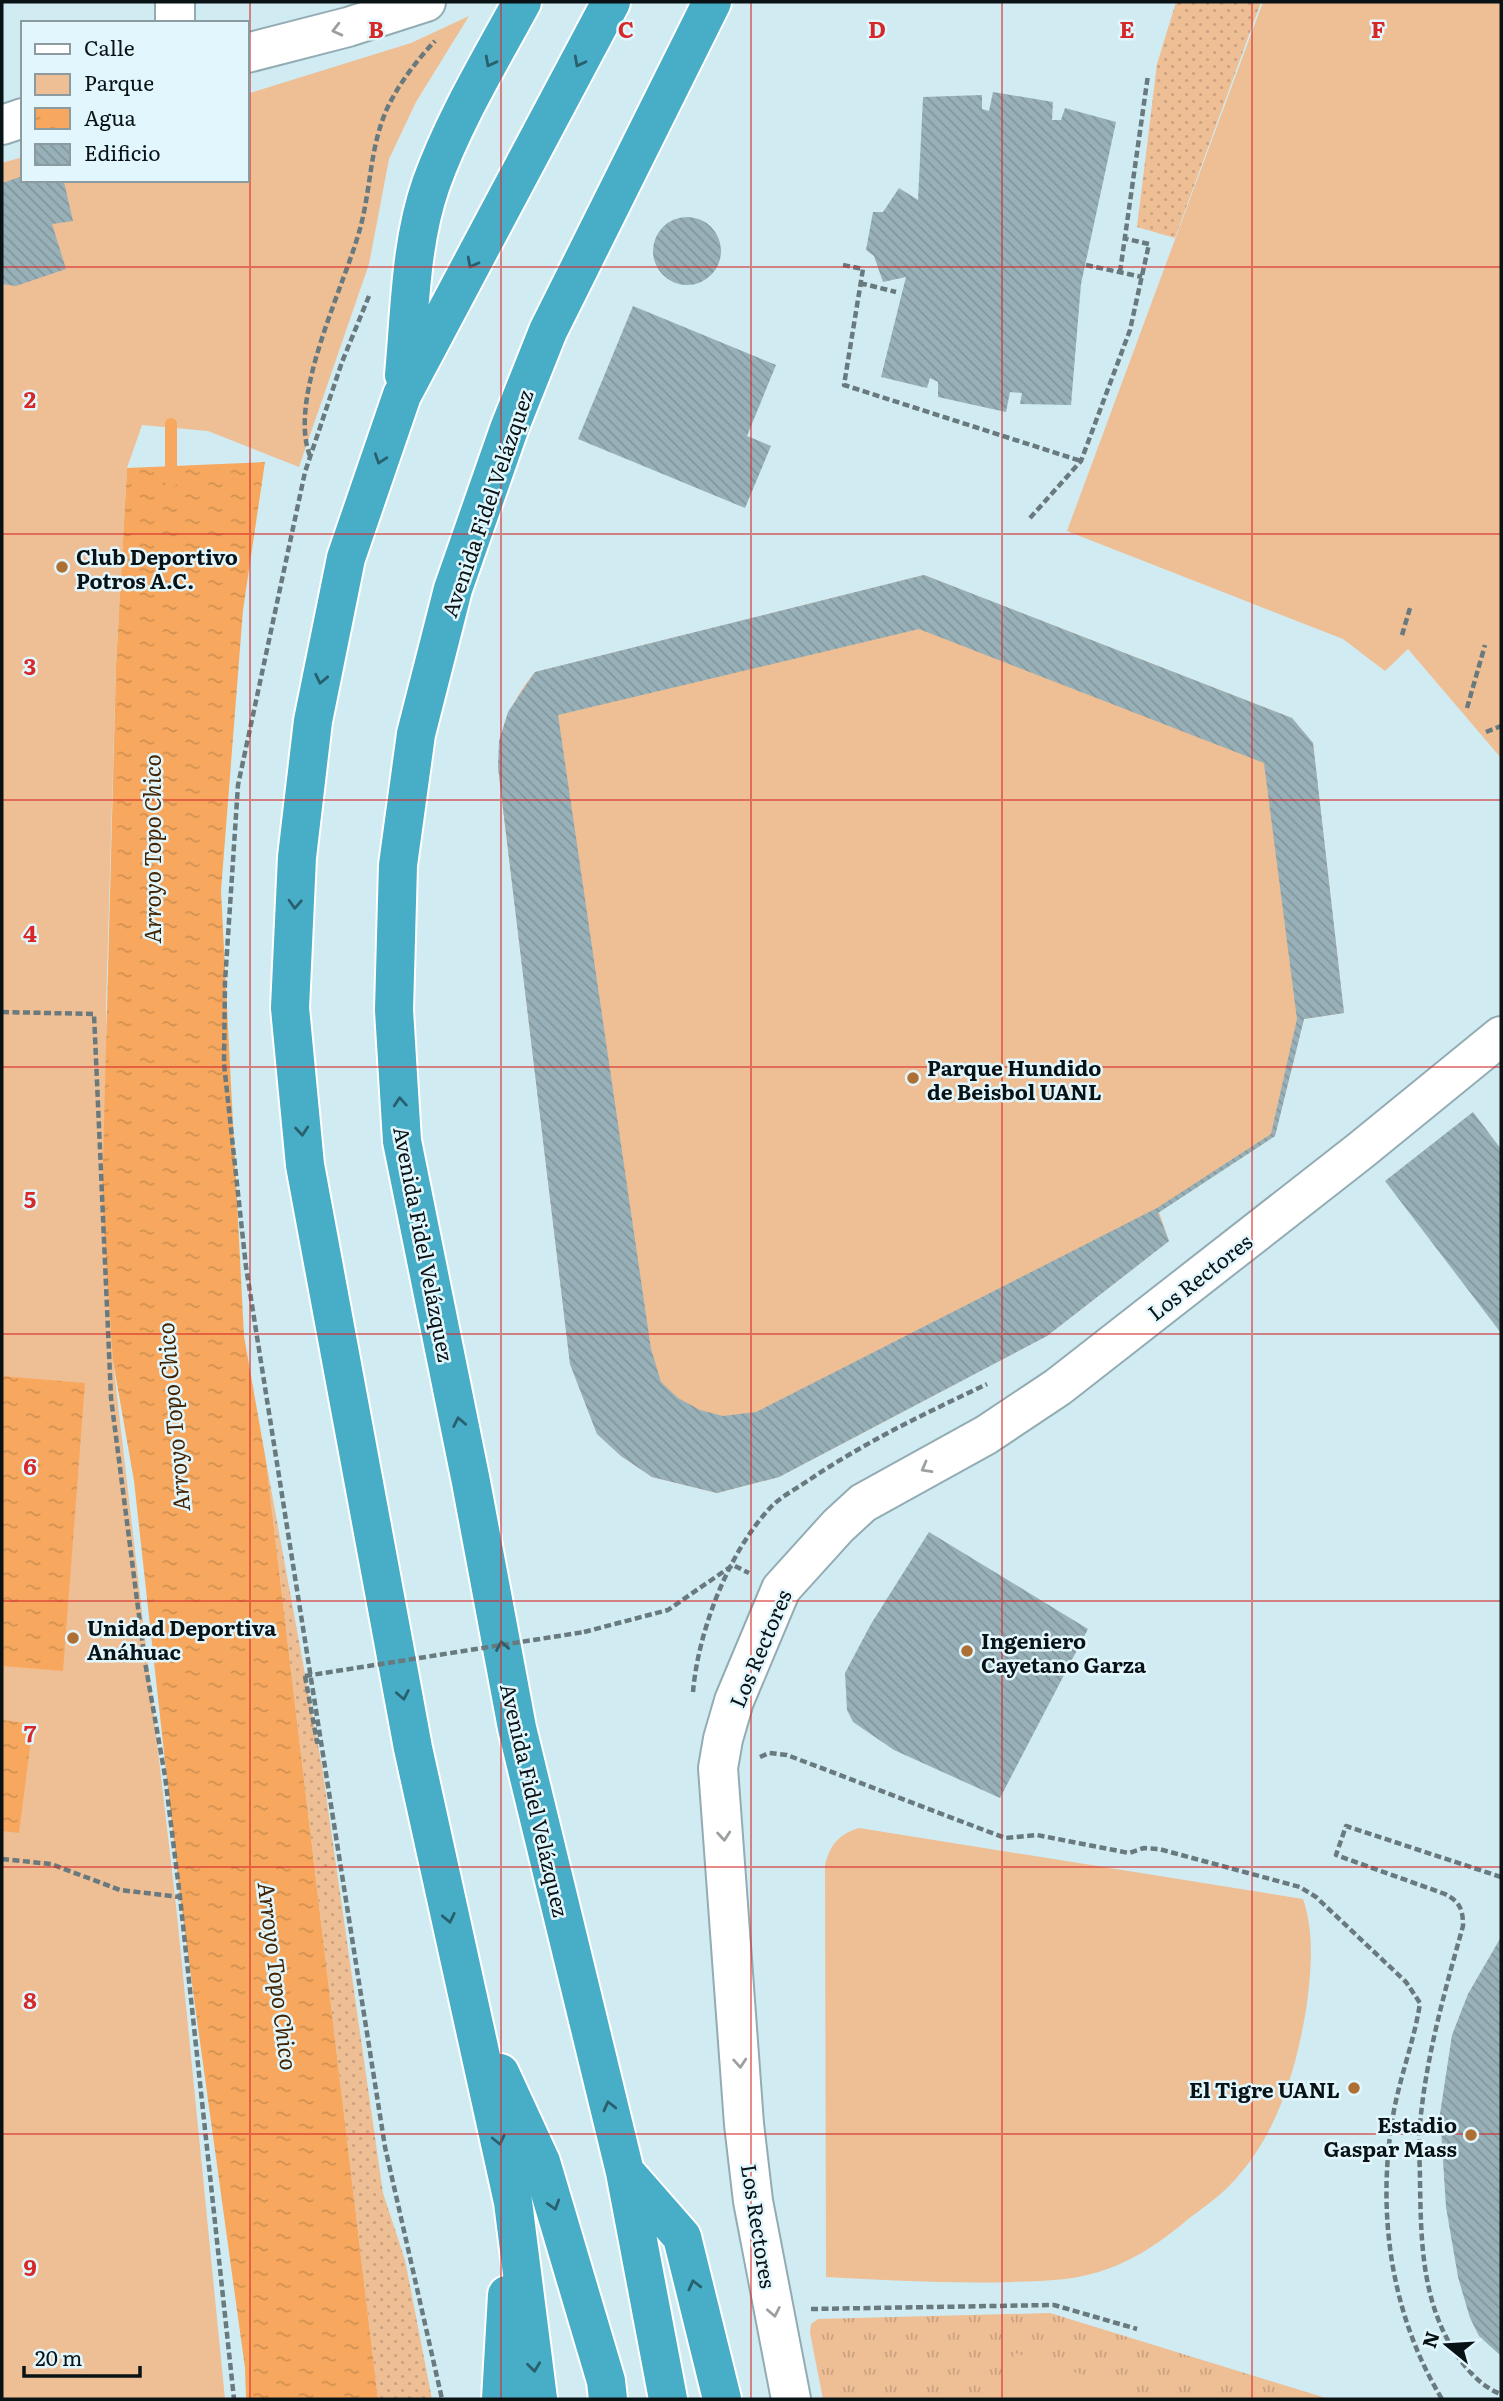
<svg xmlns="http://www.w3.org/2000/svg" width="1503" height="2401" font-family="Literata,serif">
	<style>
		.grass { fill: url(#grass-tufts) }
		.park { fill: #eebe95 }
		.garden { fill: url(#garden-dots) }
		.water { fill: url(#water-ripples) }
		.lines { fill: none; stroke-linecap: round; stroke-linejoin: round }
		.stream { stroke: #f7a85e; stroke-width: 12 }
		.building { fill: url(#building-back-hatch); fill-rule: evenodd }
		.street-casing { stroke: #93acb3; stroke-width: 42 }
		.highway-casing { stroke: #fff; stroke-width: 42 }
		.path { stroke: #697a7f; stroke-width: 4.5; stroke-dasharray: 7 3.5; stroke-linecap: butt }
		.street { stroke: #fff; stroke-width: 38 }
		.highway { stroke: #48adc7; stroke-width: 38 }
		.path-bridge { stroke: #697a7f; stroke-width: 4.5; stroke-dasharray: 7 3.5; stroke-linecap: butt }
		.oneway { stroke: #9da0a1 }
		.oneway2 { stroke: #28606e }
		.grid { fill: none; stroke: #d62828; stroke-width: 2; stroke-opacity: 0.55 }
		.poi-dot { fill: #ad6f34; stroke: #e2f7fd; stroke-width: 2.5 }
		.labels { text-anchor: middle; dominant-baseline: central; stroke-width: 5; stroke-linejoin: round; paint-order: stroke }
		.street-label { font-size: 21px; fill: #091215; stroke: #e2f7fd }
		.poi-label { font-size: 21px; font-weight: bold; fill: #091215; stroke: #e2f7fd; text-anchor: start }
		.water-label { font-size: 23px; font-style: italic; fill: #432403; stroke: #e2f7fd }
		.grid-label { font-size: 23px; text-anchor: middle; font-weight: bold; fill: #d62828; stroke: #e2f7fd; stroke-width: 5; stroke-linejoin: round; paint-order: stroke }
	</style>
	<defs>
		<pattern id="grass-tufts" width="24" height="20" patternUnits="userSpaceOnUse" patternTransform="scale(1.75)"><rect width="24" height="20" fill="#eebe95"/><path d="M3 7l-1-3M5 7V3M7 7l1-3M15 17l-1-3M17 17v-4M19 17l1-3" fill="none" stroke="#cba280"/></pattern>
		<pattern id="garden-dots" width="8" height="8" patternUnits="userSpaceOnUse" patternTransform="scale(1.75)"><rect width="8" height="8" fill="#eebe95"/><path d="M2 2h.1M6 6h.1" fill="none" stroke="#cba280" stroke-width="1.8" stroke-linecap="round"/></pattern>
		<pattern id="water-ripples" width="26" height="14" patternUnits="userSpaceOnUse" patternTransform="scale(1.75)"><rect width="26" height="14" fill="#f7a85e"/><path d="M2 4q2-2 4 0t4 0M15 11q2-2 4 0t4 0" fill="none" stroke="#d29051"/></pattern>
		<pattern id="building-back-hatch" width="6" height="6" patternUnits="userSpaceOnUse" patternTransform="scale(1.75)"><rect width="6" height="6" fill="#98b0b8"/><path d="M-1 5l2 2M0 0l6 6M5-1l2 2" fill="none" stroke="#82969d"/></pattern>
	</defs>
	<rect width="100%" height="100%" fill="#d1ebf2"/>
	<path class="grass" d="M1050 2313 1329 2399H823L810 2333 811 2324 818 2319Z"/>
	<path class="park" d="M1263 2H1501V758L1408 649 1385 671 1343 639 1067 531Z
		M469 16 416 102 389 159 369 264 299 467 208 431 142 425 127 468 116 666 106 1008 113 1361 177 1915 225 2399H2V163L23 157V180H247V94L411 43Z
		M924 575 1292 718 1313 743 1344 1013 1304 1019 1275 1136 1159 1212 1169 1241 1047 1336 779 1477 717 1493 652 1477 621 1456 597 1434 570 1364 498 767C500 729 511 701 535 672Z
		M859 1828 1303 1899C1315 1933 1311 1975 1306 2010 1295 2074 1276 2139 1228 2187 1216 2199 1201 2209 1187 2220 1159 2244 1127 2265 1091 2274 1065 2281 1038 2281 1012 2282 950 2284 888 2280 826 2277L825 1865C830 1845 839 1834 859 1828Z
		M1014 2353H1015L1158 2399H1000Z"/>
	<path class="garden" d="M1176 2H1261L1175 238 1137 227 1157 64Z
		M266 1461 322 1767 383 2193 405 2260 432 2399H378Z"/>
	<path class="water" d="M265 462 243 610 221 891 244 1336 266 1461 378 2399H246L245 2368 180 1897 134 1481 113 1361 102 1200 116 666 127 468Z
		M2 1376 85 1383 63 1671 2 1666Z
		M2 1720 33 1724 19 1833 2 1831Z"/>
	<g class="lines">
		<path class="stream" d="M171 424V482"/>
	</g>
	<path class="building" d="M993 92 1053 102 1052 120H1061L1065 108 1116 122 1081 284 1071 405 1020 404 1022 393 1010 392 1006 412 938 397V382L930 378 927 388 881 377 906 277 883 282 874 256 866 250 873 212H883L899 188 918 200 923 97 982 95V109L989 111Z
		M23 176V180L64 182 73 221 52 224 66 269 16 286 2 284V183Z
		M653 251a34 34 0 1 1 68 0a34 34 0 1 1-68 0Z
		M633 306 776 365 747 436 771 446 745 508 578 439Z
		M924 575 1292 718 1313 743 1344 1013 1304 1019 1275 1136 1158 1213 1169 1241 1047 1336 779 1477 717 1493 652 1477 621 1456 597 1434 570 1364 498 767 499 741 508 712 535 672ZM919 629 1264 763 1297 1019 1271 1134 1157 1208 756 1412 723 1416 700 1410 678 1398 661 1382 651 1349 558 715Z
		M1473 1112 1501 1149V1333L1385 1181Z
		M929 1532 1088 1629 1000 1798 894 1750 853 1722 847 1710 845 1673 871 1624Z
		M1501 1937V2356L1479 2336 1470 2318 1458 2277 1446 2207 1440 2114 1452 2035 1468 1994Z"/>
	<g class="lines">
		<g class="street-casing">
			<path id="street" d="M175 2V23
				M247 53 348 27 426 2
				M2 125 23 118
				M791 2399 753 2201 744 2124 718 1768 723 1739 734 1701 781 1589 838 1526 863 1503 986 1435 1058 1387 1360 1151 1501 1036"/>
		</g>
		<g class="highway-casing">
			<path id="highway" d="M404 375C410 312 410 244 431 184 454 120 490 61 522 2
				M500 2073 541 2162 606 2381 608 2399
				M626 2173 682 2237 722 2399
				M501 2399 507 2295
				M538 2399 513 2202 413 1748 305 1165 290 1008 297 857 313 721 346 558 402 395 611 2
				M668 2399 625 2172 517 1728 471 1482 402 1141 394 1010 398 865 416 734 453 589 509 429 548 331 712 2"/>
		</g>
		<path class="path" d="M843 265 863 269 844 385 1081 461
			M1086 265 1142 277
			M1120 272 1148 75
			M860 283 896 292
			M369 296 342 362 305 472 238 785 225 982 224 1064 246 1267 385 2147 442 2399
			M310 456C287 397 346 284 361 225 371 186 370 149 386 111 397 86 417 60 435 41
			M1030 518 1081 461 1130 330 1149 244 1127 239
			M1402 635 1410 608
			M1467 708 1485 645
			M1486 732 1501 726
			M2 1012 94 1014 111 1398 145 1662 165 1776 180 1897 234 2399
			M584 1632 668 1610 733 1565 749 1573
			M305 1676 317 1742 323 1741
			M693 1692C698 1632 728 1553 770 1508 780 1497 796 1489 809 1480 865 1442 926 1413 987 1384
			M760 1757 769 1753 787 1755 1005 1838 1037 1835 1129 1853 1144 1848 1159 1849 1300 1887 1316 1897 1406 1982 1420 2003C1414 2043 1398 2081 1392 2122 1377 2217 1392 2317 1442 2399
			M2 1859 51 1864 120 1890 180 1897
			M1501 1877 1346 1826 1336 1855 1445 1894C1460 1902 1463 1909 1463 1926 1445 1990 1426 2057 1420 2124 1418 2143 1420 2163 1420 2182 1421 2245 1422 2308 1461 2361 1472 2375 1484 2388 1501 2394
			M811 2309 1054 2305 1137 2329"/>
		<use href="#street" class="street"/>
		<use href="#highway" class="highway"/>
		<path class="path-bridge" d="M305 1676 584 1632"/>
	</g>
	<defs><path id="oneway-chevron" d="M-2-3.5L2.5 0L-2 3.5" fill="none" stroke-width="1.6" stroke-linecap="round" stroke-linejoin="round" transform="scale(1.75)"/></defs>
	<g class="oneway">
		<use href="#oneway-chevron" transform="translate(337 30) rotate(166)"/>
		<use href="#oneway-chevron" transform="translate(926 1468) rotate(151)"/>
		<use href="#oneway-chevron" transform="translate(724 1836) rotate(85)"/>
		<use href="#oneway-chevron" transform="translate(740 2063) rotate(86)"/>
		<use href="#oneway-chevron" transform="translate(774 2312) rotate(79)"/>
	</g>
	<g class="oneway2">
		<use href="#oneway-chevron" transform="translate(490 62) rotate(118)"/>
		<use href="#oneway-chevron" transform="translate(579 62) rotate(118)"/>
		<use href="#oneway-chevron" transform="translate(472 263) rotate(118)"/>
		<use href="#oneway-chevron" transform="translate(380 459) rotate(109)"/>
		<use href="#oneway-chevron" transform="translate(321 679) rotate(102)"/>
		<use href="#oneway-chevron" transform="translate(295 904) rotate(93)"/>
		<use href="#oneway-chevron" transform="translate(400 1102) rotate(-94)"/>
		<use href="#oneway-chevron" transform="translate(302 1131) rotate(85)"/>
		<use href="#oneway-chevron" transform="translate(459 1422) rotate(-101)"/>
		<use href="#oneway-chevron" transform="translate(502 1646) rotate(-100)"/>
		<use href="#oneway-chevron" transform="translate(403 1695) rotate(79)"/>
		<use href="#oneway-chevron" transform="translate(449 1918) rotate(78)"/>
		<use href="#oneway-chevron" transform="translate(609 2106) rotate(-104)"/>
		<use href="#oneway-chevron" transform="translate(499 2140) rotate(77)"/>
		<use href="#oneway-chevron" transform="translate(554 2205) rotate(73)"/>
		<use href="#oneway-chevron" transform="translate(694 2285) rotate(-104)"/>
		<use href="#oneway-chevron" transform="translate(534 2367) rotate(83)"/>
	</g>
	<path class="grid" d="M250 2V2399M501 2V2399M751 2V2399M1002 2V2399M1252 2V2399M2 267H1501M2 534H1501M2 800H1501M2 1067H1501M2 1334H1501M2 1601H1501M2 1867H1501M2 2134H1501"/>
	<g class="poi-dot">
		<circle cx="62" cy="567" r="7"/>
		<circle cx="913" cy="1078" r="7"/>
		<circle cx="73" cy="1638" r="7"/>
		<circle cx="967" cy="1651" r="7"/>
		<circle cx="1354" cy="2088" r="7"/>
		<circle cx="1471" cy="2135" r="7"/>
	</g>
	<g class="labels">
		<g class="street-label">
			<text transform="translate(486 503) rotate(-71)">Avenida Fidel Velázquez</text>
			<text transform="translate(425 1244) rotate(79)">Avenida Fidel Velázquez</text>
			<text transform="translate(1199 1276) rotate(-38)">Los Rectores</text>
			<text transform="translate(759 1648) rotate(-67)">Los Rectores</text>
			<text transform="translate(536 1800) rotate(77)">Avenida Fidel Velázquez</text>
			<text transform="translate(760 2226) rotate(81)">Los Rectores</text>
		</g>
		<g class="poi-label">
			<text x="76" y="555">Club Deportivo<tspan x="76" dy="24">Potros A.C.</tspan></text>
			<text x="927" y="1066">Parque Hundido<tspan x="927" dy="24">de Beisbol UANL</tspan></text>
			<text x="87" y="1626">Unidad Deportiva<tspan x="87" dy="24">Anáhuac</tspan></text>
			<text x="981" y="1639">Ingeniero<tspan x="981" dy="24">Cayetano Garza</tspan></text>
			<text x="1340" y="2088" text-anchor="end">El Tigre UANL</text>
			<text x="1457" y="2123" text-anchor="end">Estadio<tspan x="1457" dy="24">Gaspar Mass</tspan></text>
		</g>
		<g class="water-label">
			<text transform="translate(151 849) rotate(-90)">Arroyo Topo Chico</text>
			<text transform="translate(172 1417) rotate(-95)">Arroyo Topo Chico</text>
			<text transform="translate(279 1976) rotate(83)">Arroyo Topo Chico</text>
		</g>
	</g>
	<g class="grid-label">
		<text x="376" y="38">B</text>
		<text x="626" y="38">C</text>
		<text x="877" y="38">D</text>
		<text x="1127" y="38">E</text>
		<text x="1378" y="38">F</text>
		<text x="30" y="408">2</text>
		<text x="30" y="675">3</text>
		<text x="30" y="942">4</text>
		<text x="30" y="1208">5</text>
		<text x="30" y="1475">6</text>
		<text x="30" y="1742">7</text>
		<text x="30" y="2009">8</text>
		<text x="30" y="2276">9</text>
	</g>
	<rect width="1503" height="2401" fill="none" stroke="#091215" stroke-width="7"/>
	<rect x="21" y="21" width="228" height="161" fill="#e2f7fd" stroke="#8b9ba0" stroke-width="2"/>
	<rect x="35" y="44" width="35" height="10" fill="#ffffff" stroke="#8b9ba0" stroke-width="2"/>
	<text x="84" y="56" font-size="21" fill="#091215">Calle</text>
	<rect x="35" y="74" width="35" height="21" fill="#eebe95" stroke="#8b9ba0" stroke-width="2"/>
	<text x="84" y="91" font-size="21" fill="#091215">Parque</text>
	<rect x="35" y="108" width="35" height="21" fill="url(#water-ripples)" stroke="#8b9ba0" stroke-width="2"/>
	<text x="84" y="126" font-size="21" fill="#091215">Agua</text>
	<rect x="35" y="144" width="35" height="21" fill="url(#building-back-hatch)" stroke="#8b9ba0" stroke-width="2"/>
	<text x="84" y="161" font-size="21" fill="#091215">Edificio</text>
	<g transform="translate(1447 2345) rotate(288)" stroke="#e2f7fd" stroke-width="5" paint-order="stroke">
	<path d="M0-5L12 26L0 18L-12 26Z" fill="#091215"/>
	<text y="-10" font-size="19" font-weight="bold" text-anchor="middle" fill="#091215">N</text>
	</g>
	<path d="M24 2366v10h116v-10" fill="none" stroke="#091215" stroke-width="3.5"/>
	<text x="35" y="2366" font-size="21" fill="#091215" stroke="#e2f7fd" stroke-width="5" paint-order="stroke">20 m</text>
</svg>
